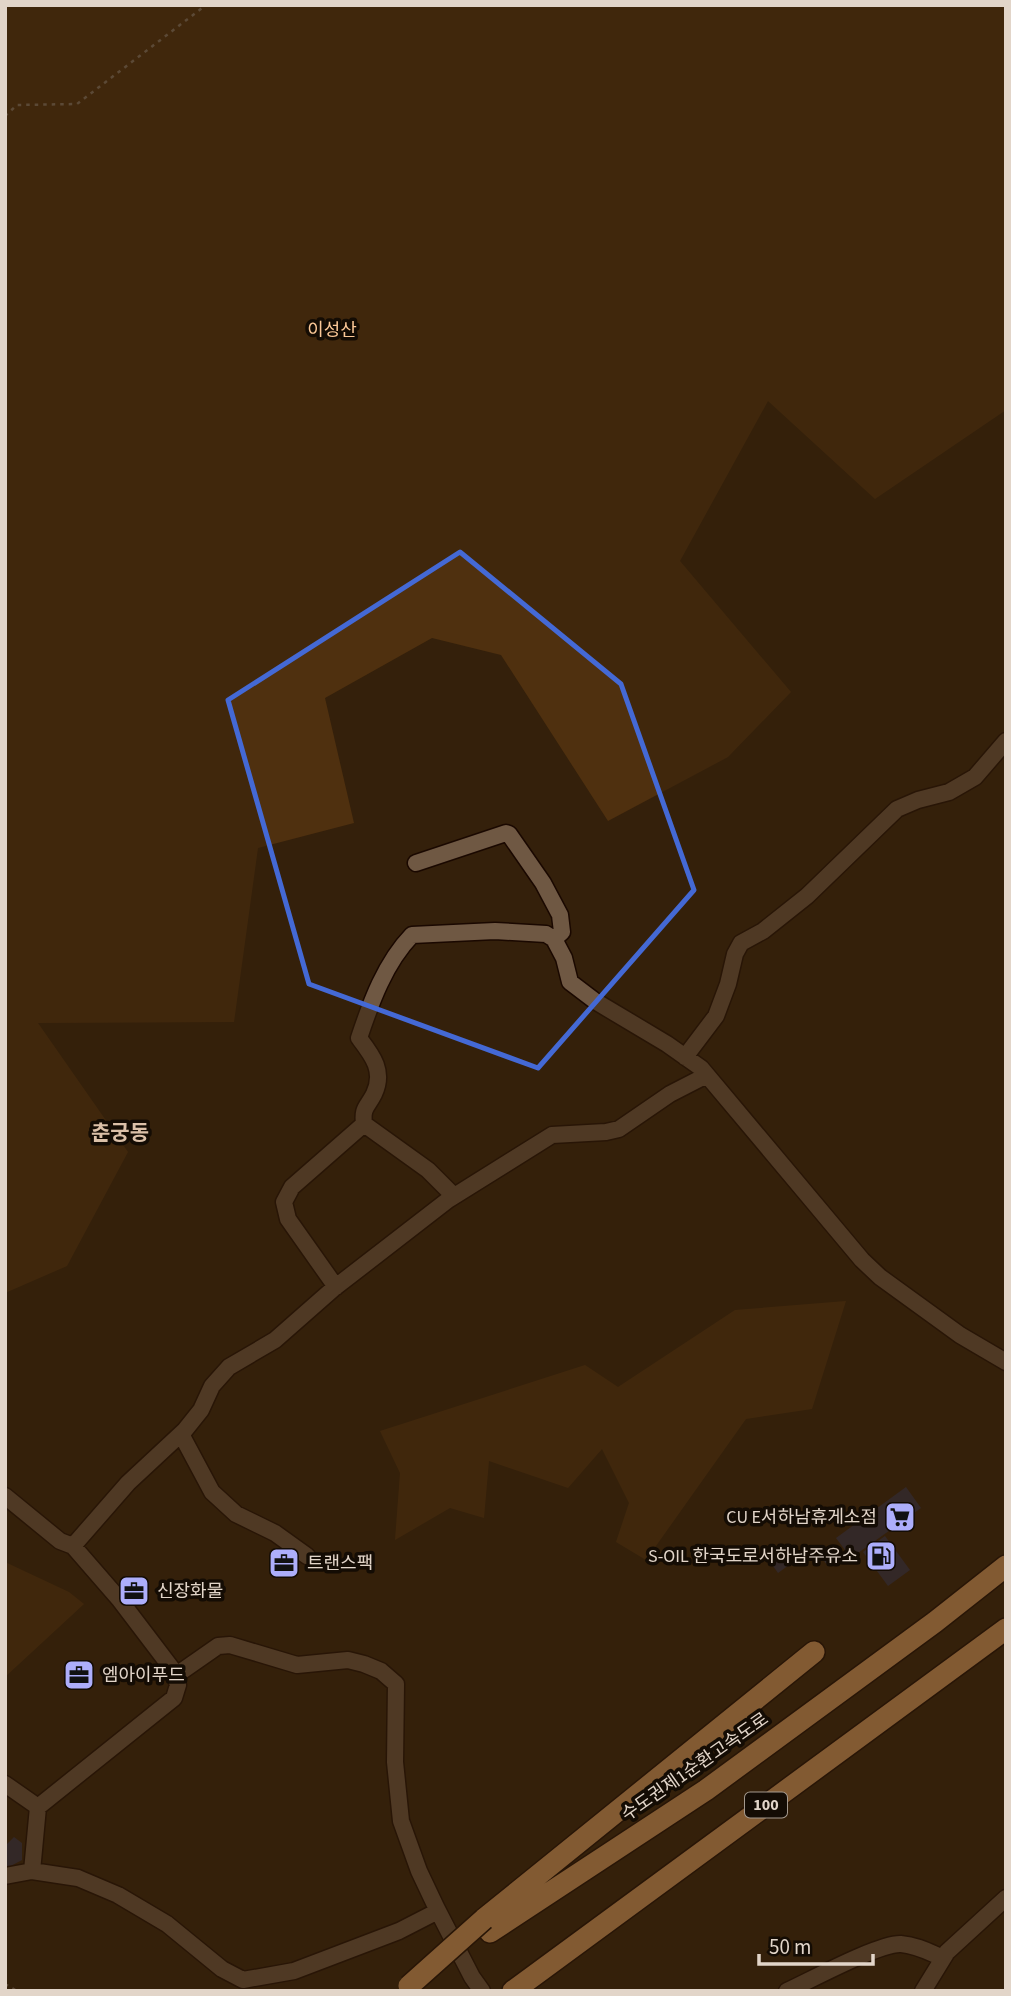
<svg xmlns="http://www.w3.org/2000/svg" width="1011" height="1996" font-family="'Source Sans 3','Noto Sans KR',sans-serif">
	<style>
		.green { fill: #4f300f }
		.building { fill: #31314b }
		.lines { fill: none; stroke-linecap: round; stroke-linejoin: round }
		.minor-casing { stroke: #1a0800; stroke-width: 19 }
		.highway-casing { stroke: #1a0800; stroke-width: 24 }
		.path { stroke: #8b7a6a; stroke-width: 2.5; stroke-dasharray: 3.5 5; stroke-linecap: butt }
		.minor { stroke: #6f5843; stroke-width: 16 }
		.highway { stroke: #dfa063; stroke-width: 21 }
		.highway-bridge-casing { stroke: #1a0800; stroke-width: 24; stroke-linecap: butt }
		.highway-bridge { stroke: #dfa063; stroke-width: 21 }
		.marked { fill: none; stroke: #4469d5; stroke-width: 5; stroke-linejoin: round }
		.labels { text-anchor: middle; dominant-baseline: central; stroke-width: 7; stroke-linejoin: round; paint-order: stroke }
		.shield { fill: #140c04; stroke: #a4998e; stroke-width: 2 }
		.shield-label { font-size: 16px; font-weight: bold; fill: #e2d5c9 }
		.park-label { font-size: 18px; fill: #fcc897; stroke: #140c04 }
		.poi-label { font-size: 18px; fill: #e2d5c9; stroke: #140c04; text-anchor: start }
		.street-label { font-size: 18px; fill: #e2d5c9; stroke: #140c04 }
		.quarter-label { font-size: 21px; font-weight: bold; fill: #dbc0a8; stroke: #140c04 }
	</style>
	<rect width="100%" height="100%" fill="#34200b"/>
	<path class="green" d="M5 5H1006V410L875 499 768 401 680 561 791 692 728 757 608 821 501 655 432 638 325 698 354 823 258 848 234 1022 38 1023 128 1152 67 1266 5 1293Z
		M846 1301 812 1409 746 1419 646 1560 616 1542 629 1503 602 1449 568 1488 489 1461 484 1518 450 1508 395 1540 400 1473 380 1431 585 1365 618 1387 735 1310Z
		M5 1562 69 1592 84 1604 5 1677Z"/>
	<path class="building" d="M906 1487 921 1508 851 1558 836 1538Z
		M885 1536 910 1570 888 1586 863 1552Z
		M775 1545 789 1565 778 1573 764 1553Z
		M823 1557a8 8 0 1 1 16 0a8 8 0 1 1-16 0Z
		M14 1837 22 1843V1860L5 1869V1846Z"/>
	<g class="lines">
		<g class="minor-casing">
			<path id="minor" d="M416 863 506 833 509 834 543 883 560 915 562 932 554 939
				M685 1057 716 1016 728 984 735 954 741 943 763 931 807 896 897 809 918 800 949 792 975 777 1006 741
				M454 1196 428 1170 364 1124C362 1107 367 1108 374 1094 385 1071 372 1055 359 1038 371 1002 385 963 412 935L495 931 546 934 554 939 564 958 570 982 595 1001 667 1044 701 1068 862 1260 880 1277 960 1335 1006 1362
				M336 1287 288 1219 284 1202 292 1187 364 1124
				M181 1434 212 1492 236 1514 275 1533 307 1556
				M5 1496 60 1541 73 1546
				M175 1676 218 1646 230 1645 297 1665 348 1660 364 1664 381 1671 396 1684 395 1762 401 1821 419 1871 436 1907 472 1977 482 1991
				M5 1784 38 1807 32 1871 5 1876
				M38 1807 174 1698 178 1685 173 1670 119 1599 73 1546 128 1483 185 1430 201 1410 212 1386 229 1367 275 1340 333 1289 448 1200 552 1135 606 1132 619 1129 670 1094 707 1075
				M32 1871 78 1878 118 1895 167 1924 222 1969 243 1980 294 1971 399 1931 438 1911
				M787 1991C811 1980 879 1943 901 1944 916 1945 929 1952 943 1958
				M923 1991 947 1952 1006 1898"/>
		</g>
		<g class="highway-casing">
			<path id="highway" d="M484 1919 814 1652
				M490 1932 706 1790 935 1622 1006 1566
				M513 1991 1006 1629"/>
		</g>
		<path class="path" d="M5 116 17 105 77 104 206 5
			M5 1984 17 1991"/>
		<use href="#minor" class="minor"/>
		<use href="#highway" class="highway"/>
		<g class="highway-bridge-casing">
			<path id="highway-bridge" d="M409 1986 484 1919"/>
		</g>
		<use href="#highway-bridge" class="highway-bridge"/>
	</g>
	<path d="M0 0H1011V1996H0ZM460 552 621 684 694 890 538 1068 309 984 228 700Z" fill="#34200b" fill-opacity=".55" fill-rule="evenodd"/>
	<path class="marked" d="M460 552 621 684 694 890 538 1068 309 984 228 700Z"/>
	<defs>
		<g id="supermarket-square" transform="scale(1.575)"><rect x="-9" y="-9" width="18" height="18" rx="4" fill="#adaefb" stroke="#140c04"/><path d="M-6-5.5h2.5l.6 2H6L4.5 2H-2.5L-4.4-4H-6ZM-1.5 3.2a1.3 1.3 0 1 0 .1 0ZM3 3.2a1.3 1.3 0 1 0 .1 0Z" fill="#111"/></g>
		<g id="fuel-square" transform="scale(1.575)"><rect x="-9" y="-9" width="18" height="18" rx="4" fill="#adaefb" stroke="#140c04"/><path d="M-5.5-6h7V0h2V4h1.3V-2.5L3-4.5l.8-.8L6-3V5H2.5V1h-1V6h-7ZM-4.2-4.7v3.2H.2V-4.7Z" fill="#111"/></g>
		<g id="office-square" transform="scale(1.575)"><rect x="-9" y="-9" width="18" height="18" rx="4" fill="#adaefb" stroke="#140c04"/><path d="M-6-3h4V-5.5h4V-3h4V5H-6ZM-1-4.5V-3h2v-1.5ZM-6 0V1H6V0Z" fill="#111"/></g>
	</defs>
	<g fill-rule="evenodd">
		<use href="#supermarket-square" x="900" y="1517"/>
		<use href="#fuel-square" x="881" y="1556"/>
		<use href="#office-square" x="284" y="1563"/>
		<use href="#office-square" x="134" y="1591"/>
		<use href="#office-square" x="79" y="1675"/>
	</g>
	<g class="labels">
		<rect class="shield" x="745" y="1792.5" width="42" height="25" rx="5"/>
		<g class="shield-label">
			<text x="766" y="1805">100</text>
		</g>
		<g class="park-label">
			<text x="332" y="330">이성산</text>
		</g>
		<g class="poi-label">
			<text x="877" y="1517" text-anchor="end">CU E서하남휴게소점</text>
			<text x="858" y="1556" text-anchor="end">S-OIL 한국도로서하남주유소</text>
			<text x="307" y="1563">트랜스팩</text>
			<text x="157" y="1591">신장화물</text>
			<text x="102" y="1675">엠아이푸드</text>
		</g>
		<g class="street-label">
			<text transform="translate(695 1767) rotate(-35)">수도권제1순환고속도로</text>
		</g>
		<g class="quarter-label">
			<text x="120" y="1133">춘궁동</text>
		</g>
	</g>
	<rect width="1011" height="1996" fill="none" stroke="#e2d5c9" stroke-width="14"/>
	<path d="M759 1954v10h114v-10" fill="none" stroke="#e2d5c9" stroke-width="3.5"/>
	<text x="769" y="1954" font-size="21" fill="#e2d5c9" stroke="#140c04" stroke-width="5" paint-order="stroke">50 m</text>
</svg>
